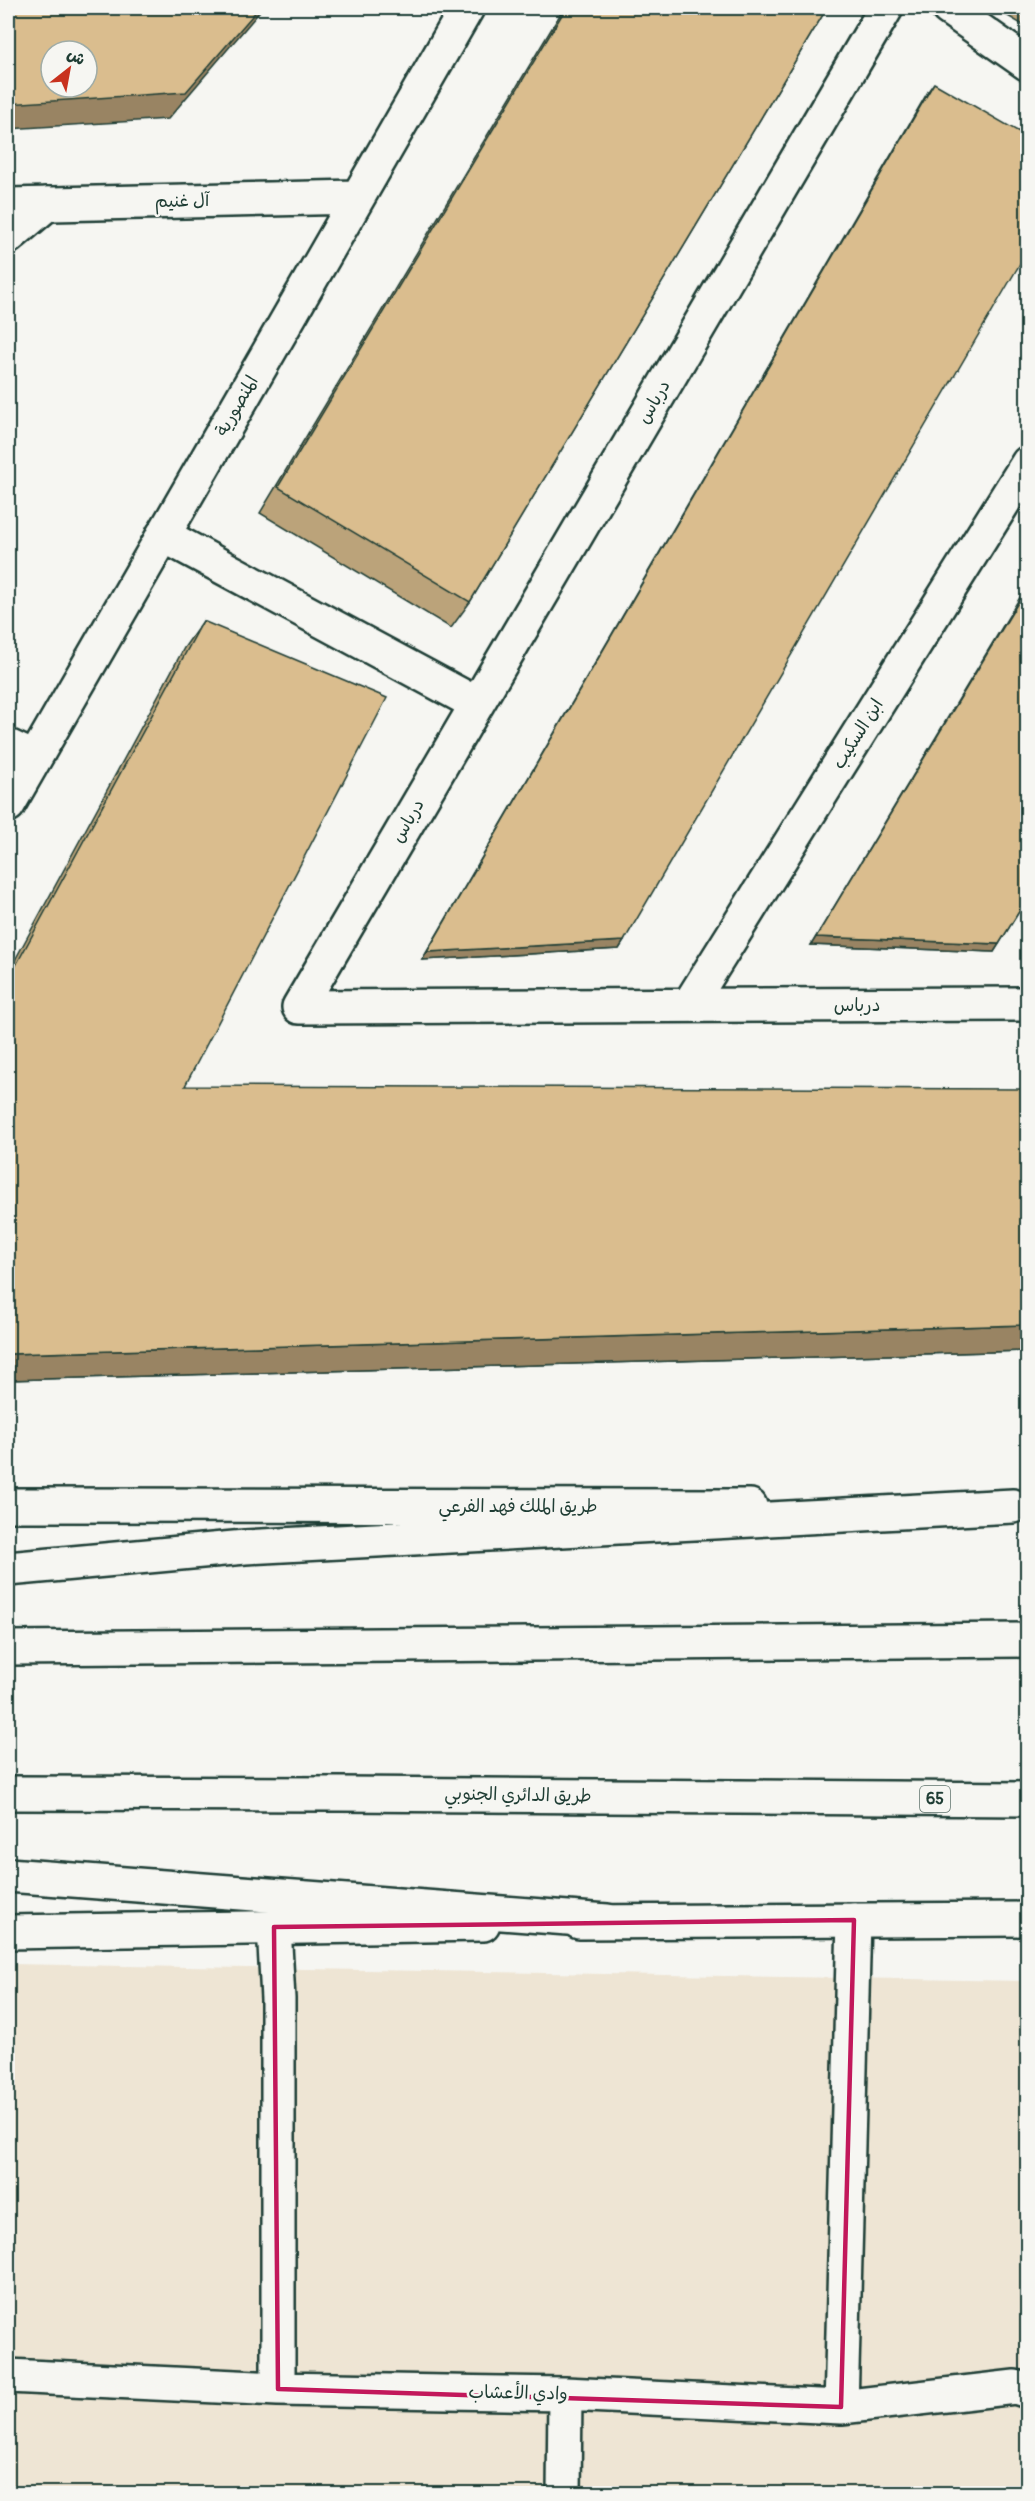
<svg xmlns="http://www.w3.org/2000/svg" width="1035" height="2501" font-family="Pangolin,'Playpen Sans Arabic',sans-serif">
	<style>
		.built { fill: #eee5d4 }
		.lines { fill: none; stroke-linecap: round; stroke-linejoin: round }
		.minor-casing { stroke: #1f3d34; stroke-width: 38 }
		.tertiary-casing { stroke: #1f3d34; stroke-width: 38 }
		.secondary-casing { stroke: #1f3d34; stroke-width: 38 }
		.primary-casing { stroke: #1f3d34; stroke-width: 38 }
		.motorway-casing { stroke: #1f3d34; stroke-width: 38 }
		.minor { stroke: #f6f6f2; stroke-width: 33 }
		.tertiary { stroke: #f6f6f2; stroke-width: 33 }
		.secondary { stroke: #f6f6f2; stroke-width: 33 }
		.primary { stroke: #f6f6f2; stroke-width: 33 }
		.motorway { stroke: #f6f6f2; stroke-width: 33 }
		.wall { fill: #bba37a; stroke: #1f3d34; stroke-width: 1.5 }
		.shaded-wall { fill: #998463; stroke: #1f3d34; stroke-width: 1.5 }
		.building { fill: #dabd8e; stroke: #1f3d34; stroke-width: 1.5; fill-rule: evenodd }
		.marked { fill: none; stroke: #c2185b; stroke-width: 4.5; stroke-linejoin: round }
		.labels { text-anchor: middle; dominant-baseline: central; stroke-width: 5; stroke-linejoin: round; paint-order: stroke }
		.shield { fill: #f6f6f2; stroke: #60746d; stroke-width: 1.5 }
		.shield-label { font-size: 16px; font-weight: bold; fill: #1f3d34 }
		.street-label { font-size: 18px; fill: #1f3d34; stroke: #f6f6f2 }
	</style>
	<rect width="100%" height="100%" fill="#f6f6f2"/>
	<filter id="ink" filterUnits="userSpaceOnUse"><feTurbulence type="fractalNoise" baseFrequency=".0167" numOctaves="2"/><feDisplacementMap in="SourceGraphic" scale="12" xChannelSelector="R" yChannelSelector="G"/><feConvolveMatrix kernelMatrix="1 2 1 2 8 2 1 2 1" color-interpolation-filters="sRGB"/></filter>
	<g filter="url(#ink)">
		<path class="built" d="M8 1964 1027 1981V2493L8 2494Z"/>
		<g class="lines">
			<g class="minor-casing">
				<path id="minor" d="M886 8 299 1007 1028 1004
					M948 8 1028 64
					M8 237 47 204
					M163 535 477 704
					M8 746 34 758
					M689 1005 1028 463
					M274 1927 278 1999V2389
					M8 2376 278 2389 565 2394 841 2407 1015 2387 1028 2391
					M841 2407 854 1920
					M564 2494 565 2394"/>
			</g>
			<g class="tertiary-casing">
				<path id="tertiary" d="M8 205 357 197
					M8 805 467 8"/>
			</g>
			<g class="secondary-casing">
				<path id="secondary" d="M579 1922 1028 1919
					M8 1932 483 1924"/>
			</g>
			<g class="primary-casing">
				<path id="primary" d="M8 1505 750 1506"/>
			</g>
			<g class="motorway-casing">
				<path id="motorway" d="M8 1569 245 1547 1013 1506
					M8 1648 1028 1640
					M8 1793C348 1792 687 1799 1028 1799
					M8 1875 607 1921"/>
			</g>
			<use href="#minor" class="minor"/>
			<use href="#tertiary" class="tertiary"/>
			<use href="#secondary" class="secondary"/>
			<use href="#primary" class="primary"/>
			<use href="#motorway" class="motorway"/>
		</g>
		<path class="wall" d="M564 8H827L470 602 451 628 260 513Z
			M994 8H1028V28Z
			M934 83 624 941 619 949 422 960 929 90Z
			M1028 584V897L999 944 994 952 811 945Z
			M203 621 185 1086 1028 1351 8 1380V973L184 648Z"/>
		<path class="shaded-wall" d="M259 8H262L256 16 168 119 8 129V104Z
			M816 937 999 944 994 952 811 945Z
			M624 941 619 949 422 960 427 952Z
			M1028 1325V1351L8 1380V1354Z"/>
		<path class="building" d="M8 8H259L186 92 8 104ZM51 51H87V87H51Z
			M566 8H827L470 602 278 487Z
			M1012 8H1028V17Z
			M934 83 1028 137V250L624 941 427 952Z
			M1028 586V897L999 944 816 937Z
			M203 621 387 698 185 1086 1028 1089V1325L8 1354V980Z"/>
	</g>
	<path class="marked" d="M854 1920 841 2407 278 2389 274 1927Z"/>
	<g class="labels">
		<rect class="shield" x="920" y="1786" width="30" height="26" rx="4.5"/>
		<g class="shield-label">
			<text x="935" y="1799">65</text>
		</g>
		<g class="street-label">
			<text transform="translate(182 201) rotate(-1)">آل غنيم</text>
			<text transform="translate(654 402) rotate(-60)">درباس</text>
			<text transform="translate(237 406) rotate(-60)">المنصورية</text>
			<text transform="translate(858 734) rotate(-58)">ابن السكيب</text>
			<text transform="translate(408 821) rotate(-60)">درباس</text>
			<text x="857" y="1005">درباس</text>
			<text x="518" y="1506">طريق الملك فهد الفرعي</text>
			<text transform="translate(518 1795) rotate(1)">طريق الدائري الجنوبي</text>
			<text transform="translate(518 2393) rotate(1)">وادي الأعشاب</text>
		</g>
	</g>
	<rect width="1035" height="2501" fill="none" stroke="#f6f6f2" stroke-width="30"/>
	<rect x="15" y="15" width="1005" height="2471" fill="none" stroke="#1f3d34" stroke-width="2" filter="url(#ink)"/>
	<g transform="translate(69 69) rotate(31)"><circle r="28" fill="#f6f6f2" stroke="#a0aca6" stroke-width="1.5"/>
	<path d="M0-4.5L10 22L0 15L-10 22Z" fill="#c8321e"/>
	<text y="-9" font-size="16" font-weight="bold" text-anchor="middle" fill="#1f3d34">ش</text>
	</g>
</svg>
